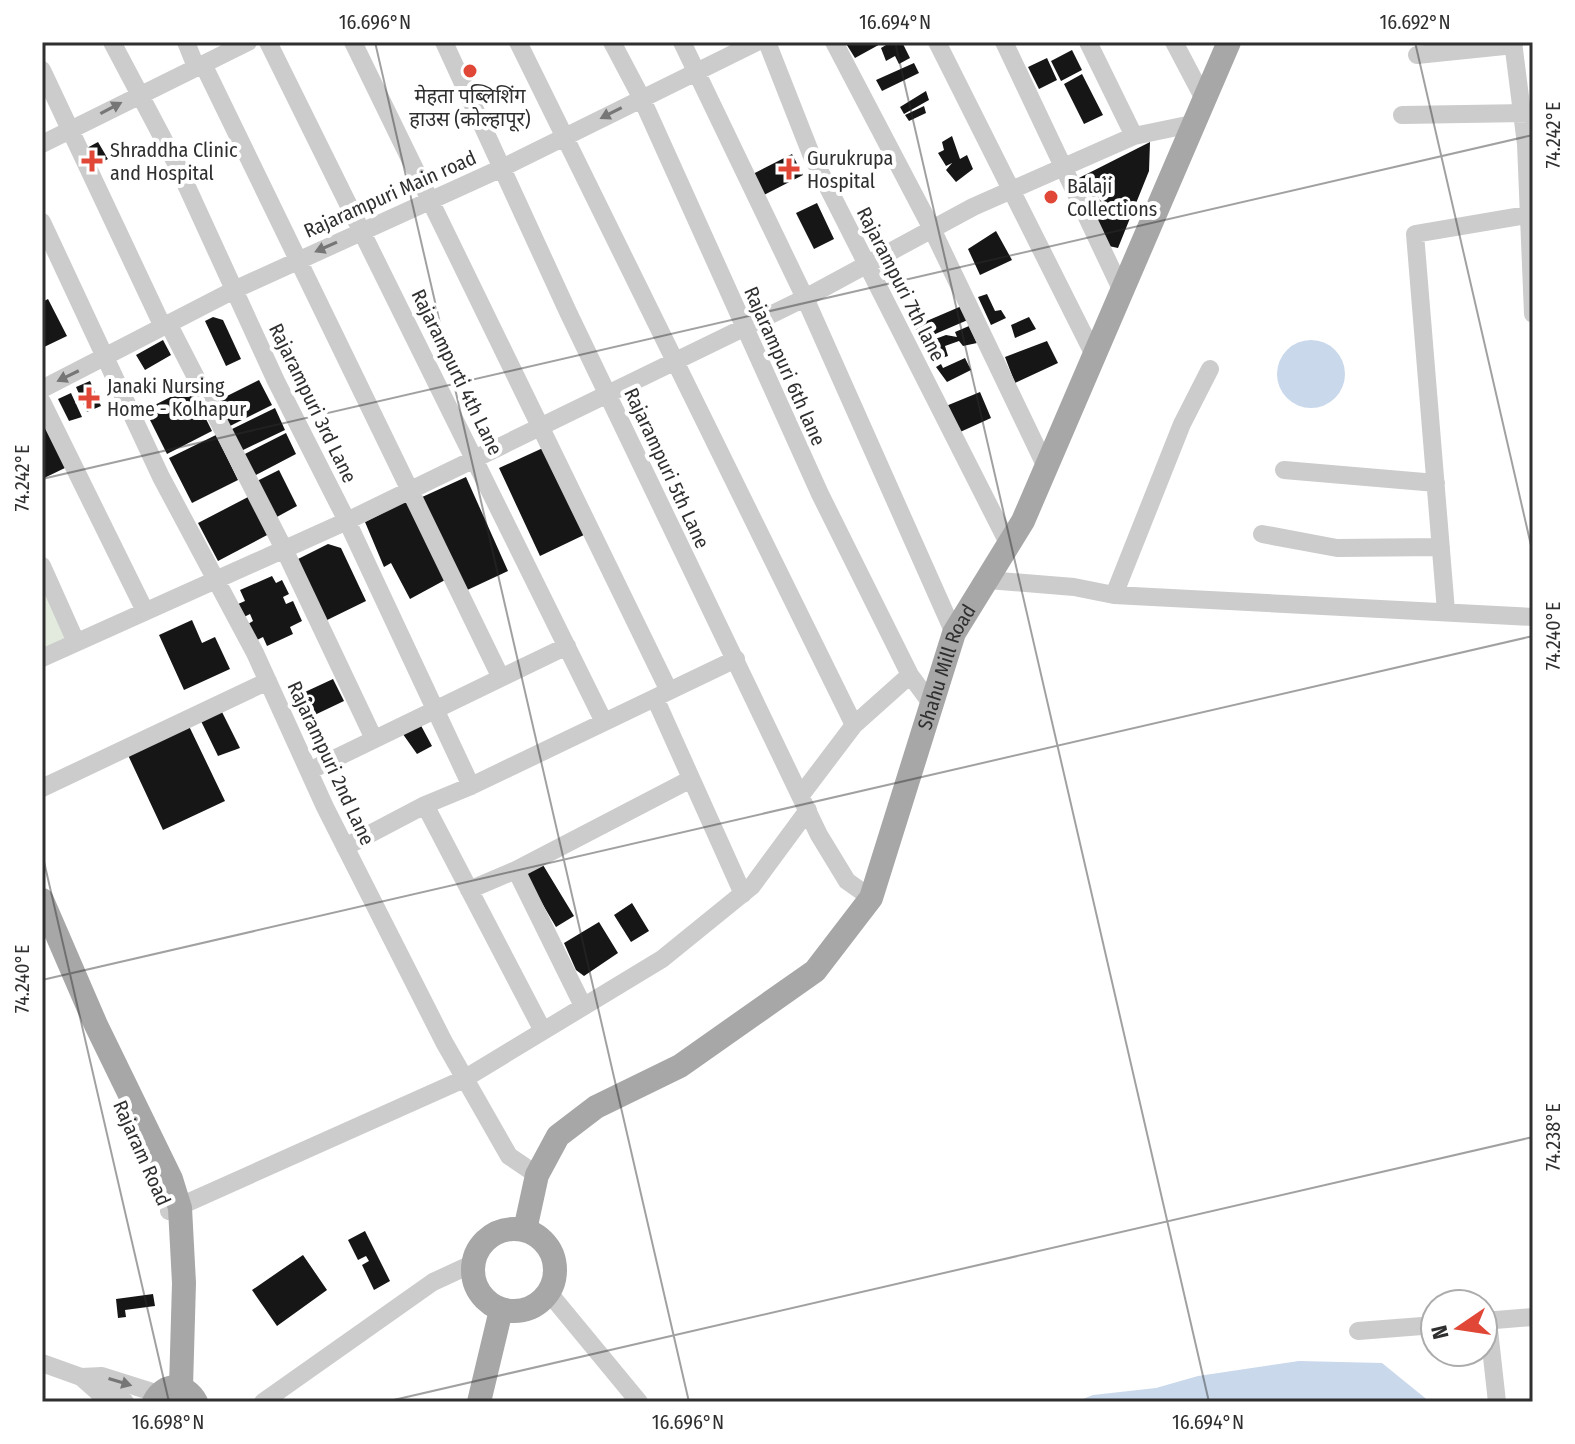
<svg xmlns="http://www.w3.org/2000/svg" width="1575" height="1444" font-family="'Fira Sans Condensed','Noto Sans Devanagari',sans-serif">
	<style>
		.green { fill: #e2ebdd }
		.water { fill: #c9d8eb }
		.building { fill: #161616 }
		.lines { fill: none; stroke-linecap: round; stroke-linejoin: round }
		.minor { stroke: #ccc; stroke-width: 18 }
		.major { stroke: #a7a7a7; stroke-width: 24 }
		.oneway { fill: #767676 }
		.ticks { fill: none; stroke: #2f2f2f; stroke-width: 2; stroke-opacity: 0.45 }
		.poi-dot { fill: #e04736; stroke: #fff; stroke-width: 3 }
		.labels { text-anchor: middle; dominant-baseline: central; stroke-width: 8; stroke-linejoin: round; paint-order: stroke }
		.poi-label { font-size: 20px; fill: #2f2f2f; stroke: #fff; text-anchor: start }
		.street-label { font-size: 20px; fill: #2f2f2f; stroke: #fff }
		.neatline { fill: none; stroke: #2f2f2f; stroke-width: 3 }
		.ticks-label { font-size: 20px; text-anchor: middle; fill: #2f2f2f }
	</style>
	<rect width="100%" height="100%" fill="#fff"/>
	<path class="green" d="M42 585 66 638 42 649Z"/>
	<path class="water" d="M1277 374a34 34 0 1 1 68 0a34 34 0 1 1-68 0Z
		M1299 1361 1382 1363 1430 1402H1075L1093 1395 1156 1388 1198 1376Z"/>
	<path class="building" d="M845 42H884L855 58Z
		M891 42H902L910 58 899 64 895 56 886 61 881 48Z
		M1072 50 1082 70 1061 81 1051 61Z
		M1047 58 1057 80 1039 89 1028 67Z
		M914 63 919 73 882 91 876 80Z
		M1082 74 1103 115 1084 124 1064 84Z
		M926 91 929 100 904 114 900 107Z
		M924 106 926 113 909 121 905 115Z
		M952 136 960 159 967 155 973 169 956 182 946 170 952 163 946 166 938 153 944 150 942 142Z
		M98 142 108 159 94 166 85 149Z
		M1150 142 1149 171 1118 248 1104 245 1075 180Z
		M792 154 803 175 762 196 751 175Z
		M817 203 834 239 814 249 796 213Z
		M996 231 1012 260 980 275 968 249Z
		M987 294 995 311 1001 310 1006 318 991 325 978 297Z
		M48 299 67 336 42 348V302Z
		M964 305 970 319 919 341 915 326Z
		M213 317 223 320 241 359 226 366 205 321Z
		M1029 317 1036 329 1015 338 1011 325Z
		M969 326 977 343 963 346 959 341 945 346 948 356 936 360 927 342 946 335 957 337 955 332Z
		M163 340 171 355 145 370 136 355Z
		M1047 341 1058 363 1015 383 1005 357Z
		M965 358 971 370 947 382 936 367 941 364 943 368Z
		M259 380 272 405 226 428 213 403Z
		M90 381 101 406 87 412 76 387Z
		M190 387 212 431 167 454 145 410Z
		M980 392 991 418 958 433 946 406Z
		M71 393 82 417 69 421 58 399Z
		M275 408 285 430 239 452 228 431Z
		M42 417 67 467 42 479Z
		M286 433 296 454 252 477 241 456Z
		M216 435 238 480 192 503 169 458Z
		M545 447 586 534 540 556 499 468Z
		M279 470 297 506 275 518 257 481Z
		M466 477 508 571 463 592 420 498Z
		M250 496 269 534 218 561 198 523Z
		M408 500 445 580 410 599 391 563 384 567 365 522Z
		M328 544 341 548 366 601 321 623 292 562Z
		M272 576 276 583 282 580 289 594 283 597 286 604 293 601 302 621 290 627 293 634 267 646 263 637 255 641 248 624 253 621 250 614 244 617 238 604 245 601 240 590Z
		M192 620 202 643 215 637 230 669 184 690 159 635Z
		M333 679 344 701 302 721 292 698Z
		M222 712 240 748 218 756 200 719Z
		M418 720 432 746 417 754 400 730Z
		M188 724 225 801 163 830 127 753Z
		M540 860 574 916 556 927 523 871Z
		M632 903 649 931 631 942 614 915Z
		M599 922 618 953 584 976 576 970 564 943Z
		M365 1231 390 1281 374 1290 362 1265 369 1261 366 1256 358 1260 348 1240Z
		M303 1255 327 1290 277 1326 252 1290Z
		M153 1294 155 1306 125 1310 126 1317 118 1318 116 1299Z"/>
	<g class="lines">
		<path class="minor" d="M112 42 177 165 276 381 347 521 471 786
			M186 42 196 67
			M268 42 604 722
			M353 42 669 691
			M444 42 568 312 819 835 847 881 871 898
			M518 42 854 725
			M612 42 641 97 820 494 910 675 930 702
			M682 42 805 298 954 633
			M767 42 811 154 1007 541
			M834 42 932 229 1046 467
			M937 42 1093 353
			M1004 42 1121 289
			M1088 42 1134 136
			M1174 42 1204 99
			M1513 42 1526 144 1533 314
			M1417 55 1514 45
			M203 64 501 678
			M42 70 163 327
			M1402 115 1532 113
			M42 144 248 42
			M42 222 161 477 255 653 325 807 444 1042 509 1156 537 1175
			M169 325 284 549 374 739
			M42 389 234 290 502 168 757 42
			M42 402 145 611
			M1284 470 1436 483
			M1262 534 1337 548 1441 547
			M42 566 76 642
			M988 580 1074 587 1114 595 1533 617
			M1114 595 1182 424 1210 369
			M1446 611 1415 234 1533 214
			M42 658 347 521 805 298 973 207 1134 136 1192 124
			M655 698 743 894
			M309 771 567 646
			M42 788 268 681
			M801 795 854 725 910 675
			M425 805 543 1031
			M345 847 425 805 471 786 736 659
			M516 870 583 1006
			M469 890 516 870 691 779
			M169 1211 464 1079 662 959 752 886 808 810
			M549 1293 639 1402
			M1483 1321 1533 1317
			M1488 1321 1497 1402
			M1358 1331 1435 1325
			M42 1363 81 1377 102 1376 159 1394
			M81 1377 98 1392 125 1402
			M263 1402 433 1282 472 1264"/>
		<g class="major">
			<path d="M42 900 96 1025 171 1179 180 1208 184 1283 181 1387"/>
			<circle cx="514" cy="1270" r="41"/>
			<path id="s1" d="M525 1230 537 1175 558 1136 596 1107 680 1066 815 971 871 898 954 633 1023 521 1229 42"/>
			<path d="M154 1402C164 1382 186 1383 196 1402"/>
			<path d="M479 1402 501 1310"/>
		</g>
	</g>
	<defs><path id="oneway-solid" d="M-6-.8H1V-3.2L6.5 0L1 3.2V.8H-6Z" transform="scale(2)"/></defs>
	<g class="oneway">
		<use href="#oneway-solid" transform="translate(111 108) rotate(-28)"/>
		<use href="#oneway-solid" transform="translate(611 113) rotate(153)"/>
		<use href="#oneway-solid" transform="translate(326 247) rotate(156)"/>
		<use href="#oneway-solid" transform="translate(68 376) rotate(154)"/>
		<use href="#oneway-solid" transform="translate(120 1382) rotate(17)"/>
	</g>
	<path class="ticks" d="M375 42 689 1402M895 42 1209 1402M1415 42 1533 554M42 479 1533 135M42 853 169 1402M42 980 1533 636M385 1402 1533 1137"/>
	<g class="poi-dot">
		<circle cx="470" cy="71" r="8"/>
		<path d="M88 149h8v8h8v8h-8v8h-8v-8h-8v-8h8z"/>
		<path d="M785 157h8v8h8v8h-8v8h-8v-8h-8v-8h8z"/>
		<circle cx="1051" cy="197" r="8"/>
		<path d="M85 386h8v8h8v8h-8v8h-8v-8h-8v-8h8z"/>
	</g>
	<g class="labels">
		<g class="poi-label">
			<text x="470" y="96" text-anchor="middle">मेहता पब्लिशिंग<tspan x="470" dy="23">हाउस (कोल्हापूर)</tspan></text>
			<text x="110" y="150">Shraddha Clinic<tspan x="110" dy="23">and Hospital</tspan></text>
			<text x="807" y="158">Gurukrupa<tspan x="807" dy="23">Hospital</tspan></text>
			<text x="1067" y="186">Balaji<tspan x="1067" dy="23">Collections</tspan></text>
			<text x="107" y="386">Janaki Nursing<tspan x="107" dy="23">Home - Kolhapur</tspan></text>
		</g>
		<g class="street-label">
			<text transform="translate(390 194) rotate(-24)">Rajarampuri Main road</text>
			<text transform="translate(901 284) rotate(63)">Rajarampuri 7th lane</text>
			<text transform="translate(785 366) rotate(66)">Rajarampuri 6th lane</text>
			<text transform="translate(457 372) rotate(64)">Rajarampurti 4th Lane</text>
			<text transform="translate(313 403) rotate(64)">Rajarampuri 3rd Lane</text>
			<text transform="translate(667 468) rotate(65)">Rajarampuri 5th Lane</text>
			<text stroke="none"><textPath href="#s1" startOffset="742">Shahu Mill Road</textPath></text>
			<text transform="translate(331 763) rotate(65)">Rajarampuri 2nd Lane</text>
			<text transform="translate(142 1153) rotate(66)">Rajaram Road</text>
		</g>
	</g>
	<rect width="1575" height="1444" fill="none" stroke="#ffffff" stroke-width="88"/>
	<g transform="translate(1459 1328) rotate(257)"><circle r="38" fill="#ffffff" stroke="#acacac" stroke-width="2"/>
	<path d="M0-6L14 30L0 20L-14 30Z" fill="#e04736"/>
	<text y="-12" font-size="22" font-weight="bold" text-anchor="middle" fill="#2f2f2f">N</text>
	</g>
	<rect x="44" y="44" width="1487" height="1356" class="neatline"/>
	<g class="ticks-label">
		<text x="375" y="29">16.696°N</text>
		<text x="895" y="29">16.694°N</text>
		<text x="1415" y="29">16.692°N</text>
		<text transform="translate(1553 135) rotate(-90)" y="7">74.242°E</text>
		<text transform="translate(22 478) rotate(-90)" y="7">74.242°E</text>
		<text transform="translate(1553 636) rotate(-90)" y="7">74.240°E</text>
		<text transform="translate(22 979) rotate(-90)" y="7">74.240°E</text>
		<text transform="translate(1553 1137) rotate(-90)" y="7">74.238°E</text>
		<text x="168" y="1429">16.698°N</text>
		<text x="688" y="1429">16.696°N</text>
		<text x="1208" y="1429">16.694°N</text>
	</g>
</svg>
